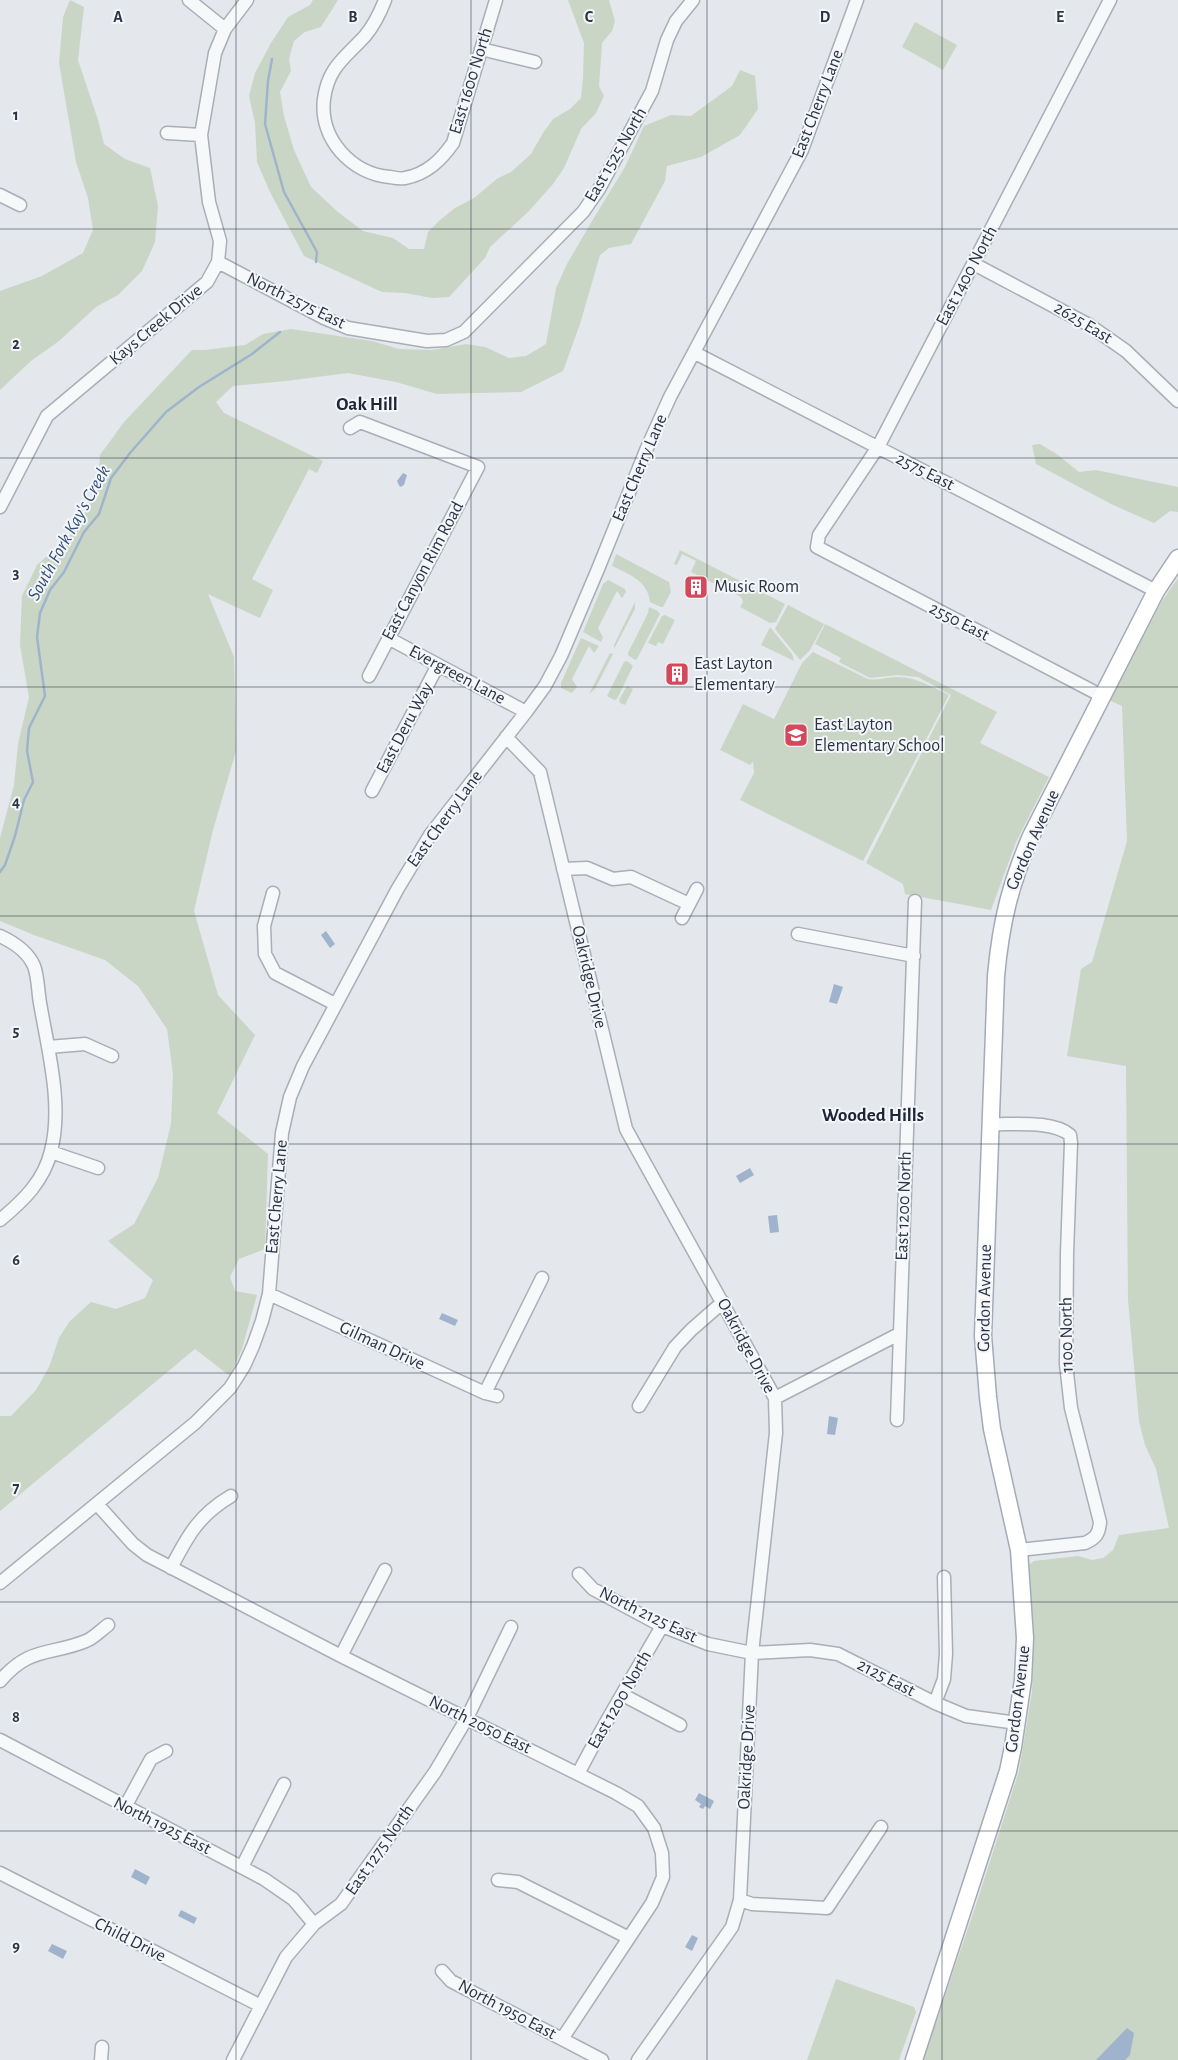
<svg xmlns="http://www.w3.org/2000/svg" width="1178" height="2060" font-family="'Alegreya Sans',sans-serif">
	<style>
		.green { fill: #c9d6c5 }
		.water { fill: #9fb4cc }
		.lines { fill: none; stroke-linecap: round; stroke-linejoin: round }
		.stream { stroke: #9fb4cc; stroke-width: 2.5 }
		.minor-casing { stroke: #a9aeb7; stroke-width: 15 }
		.major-casing { stroke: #a3abb8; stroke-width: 19 }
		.minor { stroke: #f7f8fa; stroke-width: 12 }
		.major { stroke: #fff; stroke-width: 16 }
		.grid { fill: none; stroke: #2b3445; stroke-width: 1; stroke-opacity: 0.55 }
		.labels { text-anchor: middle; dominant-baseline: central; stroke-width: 4; stroke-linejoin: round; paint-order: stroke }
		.street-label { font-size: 18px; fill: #2b3445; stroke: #f4f6f9 }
		.poi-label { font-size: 18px; fill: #2b3445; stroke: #f4f6f9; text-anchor: start }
		.neighbourhood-label { font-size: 19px; font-weight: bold; fill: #1d2536; stroke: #f4f6f9 }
		.water-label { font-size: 19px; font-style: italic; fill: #34527a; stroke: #f4f6f9 }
		.grid-label { font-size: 16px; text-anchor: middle; font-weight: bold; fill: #2b3445; stroke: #f4f6f9; stroke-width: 4; stroke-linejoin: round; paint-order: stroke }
	</style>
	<rect width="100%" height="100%" fill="#e4e7ec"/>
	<path class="green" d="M70 0 84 7 78 60 98 120 104 144 125 159 150 168 158 206 155 242 142 271 118 295 96 307 59 341 31 361 0 390V291L42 276 83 253 93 230 88 198 76 162 59 63 63 17Z
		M313 0H338L321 27 305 32 294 41 289 59 291 71 280 92 284 116 294 150 311 187 338 212 363 231 393 238 409 249H424L428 232 440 220 455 208 474 198 498 178 511 172 531 154 543 133 553 119 570 109 581 98 583 78 584 43 568 0H609L615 21 612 31 602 43 599 86 604 96 596 113 581 129 564 168 553 184 528 212 490 247 485 258 449 297 432 298 405 293 382 292 304 256 270 192 257 162 255 123 249 96 255 73 271 43 288 17 310 5Z
		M915 22 957 45 943 70 902 47Z
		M740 70 755 76 758 109 740 135 701 157 667 166 665 181 631 244 609 248 600 255 580 324 563 371 521 392 437 394 396 382 348 373 286 381 233 386 216 402 224 413 323 461 317 473 309 469 252 579 273 590 260 618 208 594 234 657 236 751 213 830 194 911 218 995 255 1035 217 1113 268 1154 265 1249 239 1259 230 1277 235 1291 257 1295 242 1349 230 1376 195 1349 0 1511V1416H11L36 1390 49 1367 59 1338 69 1322 91 1302 116 1309 145 1298 153 1280 108 1241 134 1224 158 1178 171 1124 173 1074 167 1029 138 986 105 960 34 935 0 921V838L14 785 18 744 29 697 20 645 22 596 37 565 77 529 98 486 100 455 124 422 192 350H205L245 345 263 334 291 329 372 341 399 349 432 350 466 344 485 347 509 358 526 356 546 344 556 288 567 264 592 221 625 167 644 126 671 115 691 116 732 86Z
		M1040 444 1058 455 1079 472 1096 470 1178 487V512L1170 511 1154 523 1113 505 1036 464 1032 445Z
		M680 550 785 604 776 622 770 623 740 607 743 602 741 597 691 572 696 561 682 554 677 565 674 564Z
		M616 554 669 582 671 592 663 607H661L650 602C648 581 629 574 612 566Z
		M1178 578V2060H923L977 1902 1019 1771 1032 1692 1034 1635 1029 1565 1034 1561 1078 1556 1092 1560 1103 1558 1113 1550 1119 1535 1169 1528 1156 1469 1145 1445 1139 1421 1128 1300 1126 1066 1067 1056 1081 969 1092 962 1127 841 1122 706 1109 700 1162 601Z
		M608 580 625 589 626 592 622 598 617 591 598 628 603 637 601 642 583 632 603 584Z
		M635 602V609L614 649V645Z
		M788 605 824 624 810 650 800 660 775 629Z
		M649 607 658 611 660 614 637 659 635 660 628 655V653L648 613Z
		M665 615 675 620 663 644 658 642 656 646 648 643 662 616Z
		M825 624 997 712 980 743 1049 777 1016 842 991 910 905 894 903 884 866 863 951 695 918 677 898 675 870 678 839 662 841 658 815 644Z
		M770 627 792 654 794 661 761 645Z
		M581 638 599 646 594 653 589 646 572 679 577 687 572 693 561 688V683Z
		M813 652 868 679C877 681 886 677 896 677 915 676 932 687 949 695L863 861 740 800 754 773 753 762 750 765 720 750 743 704 774 719 802 663Z
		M610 653 613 654 595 689 589 694Z
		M627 661 633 666 617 699 614 700 607 696 624 662Z
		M627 686 633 689 625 705 620 703 619 700Z
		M836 1979 914 2007 916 2012 899 2060H807Z"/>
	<path class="water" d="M403 473 407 475 404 485 400 487 397 481Z
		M326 931 335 944 330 948 321 935Z
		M834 984 843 987 837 1004 829 1002Z
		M750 1168 754 1175 740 1183 736 1176Z
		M777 1215 779 1232 770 1233 768 1216Z
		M442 1313 458 1320 455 1326 439 1319Z
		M829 1416 838 1418 835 1435 827 1434Z
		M699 1793 714 1801 710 1809 705 1806 703 1809 699 1807 701 1804 695 1800Z
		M135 1869 150 1877 146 1885 131 1877Z
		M181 1910 197 1918 194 1924 178 1916Z
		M692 1935 698 1938 692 1951 685 1947Z
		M52 1944 67 1951 63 1959 48 1951Z
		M1127 2028 1134 2033 1130 2055 1125 2060H1096Z"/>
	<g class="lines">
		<path class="stream" d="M272 59 268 81 265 124 284 192 317 252 316 262
			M0 872 5 865 15 836 24 800 33 782 27 751 29 728 45 696 37 637 40 613 50 590 64 572 84 532 99 514 111 478 130 453 166 412 199 387 252 354 280 332"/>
		<g class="minor-casing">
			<path id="minor" d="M189 0 225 29
				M385 0C380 13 374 25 365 36 346 57 328 67 324 99 319 139 352 174 390 177 395 178 401 179 405 178 427 174 441 160 453 143L496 0
				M481 49 535 62
				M167 133 201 135
				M0 195 20 205
				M218 262 324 318 348 328 427 341 446 340 464 332 583 212 599 189 652 91 667 40 676 21 693 0
				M974 264 1089 325 1126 351 1178 401
				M695 353 1156 591
				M350 428 360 422 478 467 369 676
				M0 507 47 416 207 282 218 262 220 241 209 202 201 135 215 53 225 29 247 0
				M388 638 526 712
				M1102 696 817 547 819 535 878 447 1110 0
				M506 737 540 772 626 1129 775 1398 776 1433 752 1653 740 1900 732 1927 638 2060
				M372 791 438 665
				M563 869 587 868 613 879 631 877 689 904
				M273 893 264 926 265 954 275 973 335 1004
				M682 918 697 889
				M798 934 914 956
				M0 936C13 942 28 952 34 966 38 976 38 992 40 1003 48 1050 63 1105 51 1151 44 1181 23 1201 0 1220
				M48 1047 85 1044 112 1056
				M990 1124C1013 1125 1052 1120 1070 1135L1071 1143 1067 1253 1066 1364 1071 1408 1100 1522C1099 1534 1096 1538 1085 1543L1019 1550
				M51 1152 98 1168
				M269 1294 485 1393 497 1396
				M485 1393 542 1278
				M775 1398 899 1334
				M639 1406 675 1347 691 1330 723 1302
				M897 1420 915 901
				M97 1504 133 1544 147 1555 341 1656 616 1793 638 1806 654 1828 662 1853 663 1877 652 1903 562 2039
				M171 1568C188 1535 199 1515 231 1496
				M579 1574 593 1589 662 1626 708 1644 752 1653 810 1650 838 1654 935 1703 966 1716 1017 1723
				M0 1583 195 1423 230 1388 244 1366 253 1346 262 1321 269 1294 282 1133 290 1097 303 1066 397 890 430 835 526 712 545 686 561 656 598 569 647 448 670 397 802 150 857 0
				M341 1656 385 1570
				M0 1681C30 1646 49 1656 86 1641 94 1638 101 1630 108 1625
				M623 1695 680 1725
				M935 1703 944 1679 946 1654 944 1577
				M0 1740 264 1879 293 1899 314 1924
				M578 1774C604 1723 634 1675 662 1626
				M125 1807 151 1759 166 1751
				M242 1867 284 1784
				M0 1873 261 2006
				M498 1880 518 1882 629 1938
				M740 1900 752 1904 827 1908 881 1827
				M442 1971 451 1981 602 2060
				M101 2060 102 2047
				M233 2060 286 1957 314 1924 341 1904 435 1772 467 1718 511 1627"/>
		</g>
		<g class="major-casing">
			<path id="major" d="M914 2060 1008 1771 1013 1747 1023 1680 1025 1638 1019 1550 992 1429 988 1397 983 1336 996 976C1001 922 1010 885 1031 836L1156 591 1178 558"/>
		</g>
		<use href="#minor" class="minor"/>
		<use href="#major" class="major"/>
	</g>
	<path class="grid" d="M236 0V2060M471 0V2060M707 0V2060M942 0V2060M0 229H1178M0 458H1178M0 687H1178M0 916H1178M0 1144H1178M0 1373H1178M0 1602H1178M0 1831H1178"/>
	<defs>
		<g id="building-square" transform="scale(1.25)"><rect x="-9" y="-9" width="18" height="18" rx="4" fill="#d1495b" stroke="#f4f6f9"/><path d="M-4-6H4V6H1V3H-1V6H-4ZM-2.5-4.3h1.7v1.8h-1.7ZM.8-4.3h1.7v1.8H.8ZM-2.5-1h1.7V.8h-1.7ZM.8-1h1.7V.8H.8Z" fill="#fff"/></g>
		<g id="school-square" transform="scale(1.25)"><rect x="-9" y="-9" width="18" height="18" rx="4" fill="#d1495b" stroke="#f4f6f9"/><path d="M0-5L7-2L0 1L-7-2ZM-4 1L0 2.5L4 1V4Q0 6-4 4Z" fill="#fff"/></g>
	</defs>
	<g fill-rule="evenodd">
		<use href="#building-square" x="696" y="587"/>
		<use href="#building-square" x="677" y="674"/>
		<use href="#school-square" x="796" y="735"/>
	</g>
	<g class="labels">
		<g class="street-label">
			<text transform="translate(471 81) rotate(-73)">East 1600 North</text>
			<text transform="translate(818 104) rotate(-69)">East Cherry Lane</text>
			<text transform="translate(616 155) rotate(-60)">East 1525 North</text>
			<text transform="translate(967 276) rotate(-62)">East 1400 North</text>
			<text transform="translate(296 301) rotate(26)">North 2575 East</text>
			<text transform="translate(1083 323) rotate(31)">2625 East</text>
			<text transform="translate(156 325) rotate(-40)">Kays Creek Drive</text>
			<text transform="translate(640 468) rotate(-67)">East Cherry Lane</text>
			<text transform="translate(925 472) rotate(27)">2575 East</text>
			<text transform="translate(423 571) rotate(-62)">East Canyon Rim Road</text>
			<text transform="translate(959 622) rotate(27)">2550 East</text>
			<text transform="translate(457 675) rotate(28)">Evergreen Lane</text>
			<text transform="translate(405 728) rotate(-62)">East Deru Way</text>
			<text transform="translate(445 819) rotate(-54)">East Cherry Lane</text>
			<text transform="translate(1033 840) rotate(-66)">Gordon Avenue</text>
			<text transform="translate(589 977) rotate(77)">Oakridge Drive</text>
			<text transform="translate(277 1197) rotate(-85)">East Cherry Lane</text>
			<text transform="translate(904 1206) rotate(-88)">East 1200 North</text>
			<text transform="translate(985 1298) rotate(-89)">Gordon Avenue</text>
			<text transform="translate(1067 1335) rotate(-91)">1100 North</text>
			<text transform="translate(382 1346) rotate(25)">Gilman Drive</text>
			<text transform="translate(746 1346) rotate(62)">Oakridge Drive</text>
			<text transform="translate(648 1615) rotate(26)">North 2125 East</text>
			<text transform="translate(886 1678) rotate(27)">2125 East</text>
			<text transform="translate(1018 1699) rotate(-83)">Gordon Avenue</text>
			<text transform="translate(620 1700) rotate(-60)">East 1200 North</text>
			<text transform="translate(480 1725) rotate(26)">North 2050 East</text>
			<text transform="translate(747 1757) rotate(-87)">Oakridge Drive</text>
			<text transform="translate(162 1826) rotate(27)">North 1925 East</text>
			<text transform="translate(380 1850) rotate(-55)">East 1275 North</text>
			<text transform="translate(130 1940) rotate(27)">Child Drive</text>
			<text transform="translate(507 2010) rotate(28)">North 1950 East</text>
		</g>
		<g class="poi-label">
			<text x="714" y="587">Music Room</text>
			<text x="694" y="664">East Layton<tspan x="694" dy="21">Elementary</tspan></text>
			<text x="814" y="725">East Layton<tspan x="814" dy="21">Elementary School</tspan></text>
		</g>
		<g class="neighbourhood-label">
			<text x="367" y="404">Oak Hill</text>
			<text x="873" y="1115">Wooded Hills</text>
		</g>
		<g class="water-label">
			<text transform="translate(69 533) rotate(-61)">South Fork Kay's Creek</text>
		</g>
	</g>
	<g class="grid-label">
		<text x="118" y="22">A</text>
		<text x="353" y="22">B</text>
		<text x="589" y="22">C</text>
		<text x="825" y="22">D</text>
		<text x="1060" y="22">E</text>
		<text x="16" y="120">1</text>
		<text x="16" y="349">2</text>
		<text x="16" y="578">3</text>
		<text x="16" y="807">4</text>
		<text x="16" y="1036">5</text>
		<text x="16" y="1265">6</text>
		<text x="16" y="1493">7</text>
		<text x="16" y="1722">8</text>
		<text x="16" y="1951">9</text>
	</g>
</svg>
